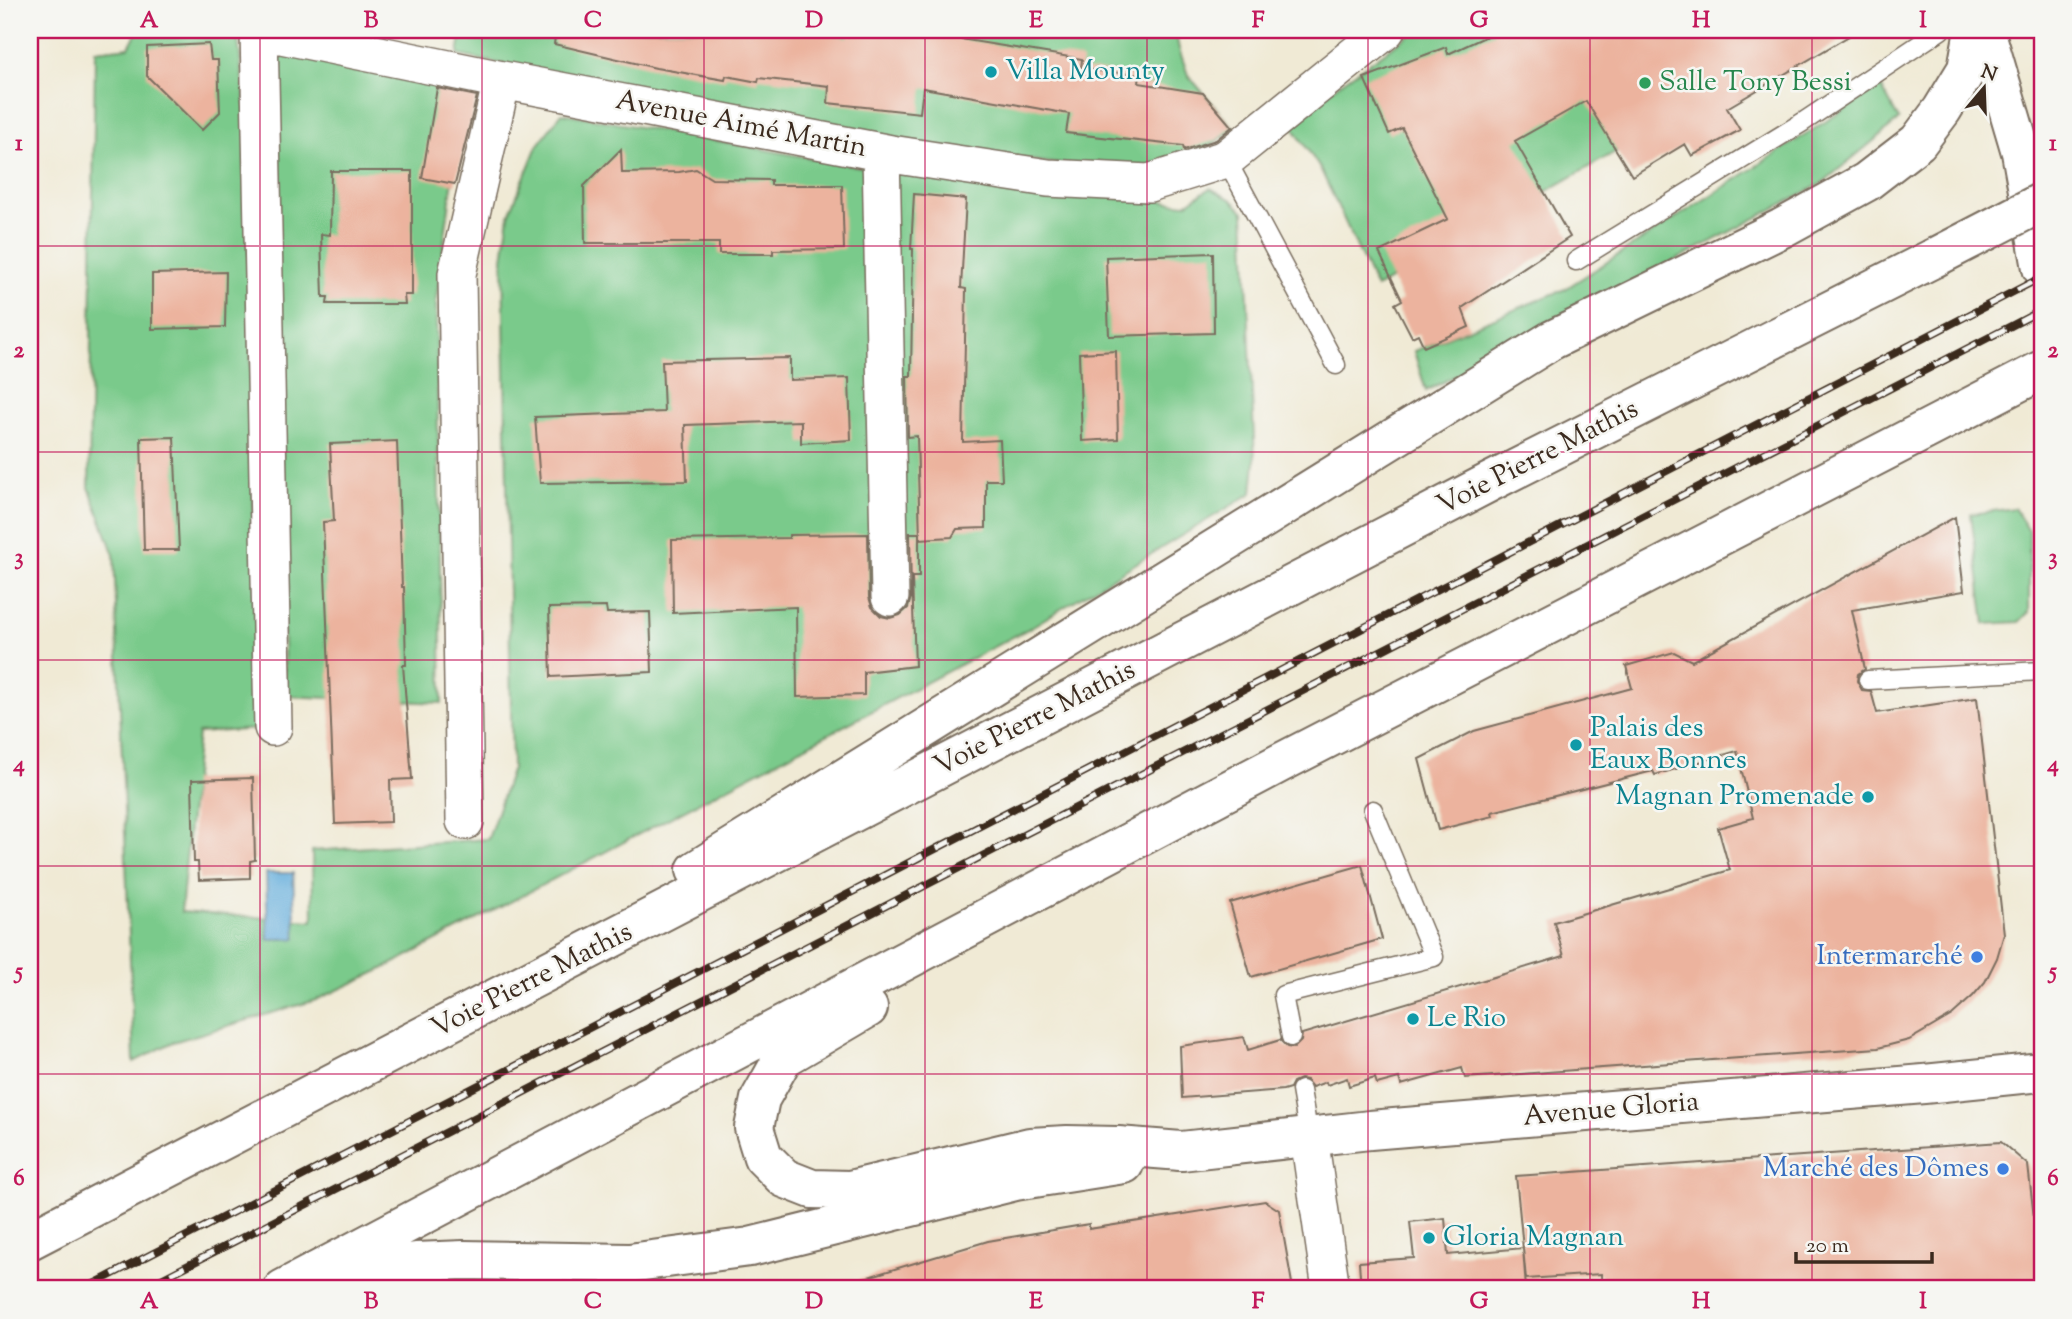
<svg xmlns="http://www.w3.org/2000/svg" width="2072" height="1319" font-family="'Sorts Mill Goudy',serif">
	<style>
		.green { fill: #7aca8b; stroke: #5a7a54; stroke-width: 2 }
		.water { fill: #65aedd; stroke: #506c7e; stroke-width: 2 }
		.building { fill: #ecb39e }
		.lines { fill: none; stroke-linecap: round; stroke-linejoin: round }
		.service-casing { stroke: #7a6d5e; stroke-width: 21 }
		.minor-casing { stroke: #7a6d5e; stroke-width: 40 }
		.secondary-casing { stroke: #7a6d5e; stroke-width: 42 }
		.trunk-casing { stroke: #7a6d5e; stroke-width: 42 }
		.service { stroke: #fff; stroke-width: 18 }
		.minor { stroke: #fff; stroke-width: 37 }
		.secondary { stroke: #fff; stroke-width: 38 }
		.trunk { stroke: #fff; stroke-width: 38 }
		.rail-casing { stroke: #3b2a1e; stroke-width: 8 }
		.rail { stroke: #f6f6f2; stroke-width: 5; stroke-dasharray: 16; stroke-linecap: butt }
		.trunk-bridge-casing { stroke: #7a6d5e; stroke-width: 42; stroke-linecap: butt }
		.trunk-bridge { stroke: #fff; stroke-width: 38 }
		.grid { fill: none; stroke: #c2185b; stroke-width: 2; stroke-opacity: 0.55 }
		.culture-dot { fill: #0f9aa8; stroke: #f6f6f2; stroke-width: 2.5 }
		.leisure-dot { fill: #2e9e5b; stroke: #f6f6f2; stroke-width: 2.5 }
		.shop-dot { fill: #3f7fe0; stroke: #f6f6f2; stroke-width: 2.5 }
		.labels { text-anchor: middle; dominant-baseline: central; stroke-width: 5; stroke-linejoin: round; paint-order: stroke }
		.culture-label { font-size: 28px; fill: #0d838f; stroke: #f6f6f2; text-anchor: start }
		.leisure-label { font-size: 28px; fill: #27864d; stroke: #f6f6f2; text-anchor: start }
		.street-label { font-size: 28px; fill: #3b2a1e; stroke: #f6f6f2 }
		.shop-label { font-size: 28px; fill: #366cbe; stroke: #f6f6f2; text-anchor: end }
		.neatline { fill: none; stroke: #c2185b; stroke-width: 2.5 }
		.grid-label { font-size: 23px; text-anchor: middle; font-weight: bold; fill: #c2185b }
	</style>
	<rect width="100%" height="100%" fill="#f6f6f2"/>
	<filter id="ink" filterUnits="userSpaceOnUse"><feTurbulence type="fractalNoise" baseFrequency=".0143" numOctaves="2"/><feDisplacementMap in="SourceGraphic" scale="14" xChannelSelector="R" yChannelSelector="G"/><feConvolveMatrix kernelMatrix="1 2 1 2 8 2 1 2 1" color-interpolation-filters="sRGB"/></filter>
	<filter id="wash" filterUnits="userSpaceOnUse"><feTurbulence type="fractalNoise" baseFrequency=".00686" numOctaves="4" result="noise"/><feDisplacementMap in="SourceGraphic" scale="28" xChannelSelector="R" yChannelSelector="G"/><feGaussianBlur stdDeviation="1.57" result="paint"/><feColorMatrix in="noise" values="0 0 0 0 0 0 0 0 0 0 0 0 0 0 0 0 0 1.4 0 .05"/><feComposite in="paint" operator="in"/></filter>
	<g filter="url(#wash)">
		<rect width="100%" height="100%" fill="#f0ead5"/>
		<path class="green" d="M138 30H195L238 39 246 110 258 729 198 733 181 912 313 921 312 851 488 839 512 768 503 259 509 215 537 146 562 113 855 166 1020 190 1056 189 1186 204 1210 188 1232 200 1244 212 1255 461 1252 493 1028 629 381 970 316 1000 173 1042 134 1062 114 555 89 487 95 51 129 47Z
			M462 30H1175L1179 49 1188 75 1234 129 1187 162 1140 176 827 130 458 55Z
			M1416 30H1555L1626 146 1376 288 1321 170 1288 120Z
			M286 52 432 79 456 157 436 300 442 703 285 696 272 66Z
			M1881 86 1899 120 1821 184 1426 391 1414 351 1565 289Z
			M2014 508 2029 531V612L2019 622 1985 624 1971 514Z"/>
		<path class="water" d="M266 873H293L296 939H268Z"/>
		<g id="blocks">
			<path class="building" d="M556 30H804L848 37 849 30H955L954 38 1082 59 1081 69 1140 75 1139 83 1203 93 1232 127 1216 140 1184 150 1183 146 1066 133 1069 114 923 88 920 113 828 103 829 86 759 78 758 82 726 76 725 80 656 68 554 44Z
				M1500 30H1859L1727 108 1740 130 1692 156 1685 144 1632 176 1586 101 1515 141 1570 237 1462 308 1469 327 1424 347 1418 334 1412 337 1395 304 1402 300 1379 252 1448 219 1402 128 1389 134 1364 78 1446 47 1448 54Z
				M209 44 211 60H218L220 112 202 130 147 76V47Z
				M437 88 477 96 455 184 422 178Z
				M621 149 622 173 679 172 696 169 712 179 771 180V185H842L844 249 773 250V254H719V243H585L584 186Z
				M331 171H412V295H404L405 304H327L328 297H323L321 234 330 235Z
				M914 194 966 199 961 288 966 289 963 442 1000 440 1002 480H986V528L957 529 952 537 920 539 917 436 908 437 907 376H911L913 249H911Z
				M1213 253 1214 333 1109 336 1106 257Z
				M226 272 225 327 152 329V274Z
				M1116 351 1118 439 1082 441 1079 353Z
				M790 358V380L849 378 851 440 801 443V421L685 425 687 481 540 483 535 417 664 412 662 361Z
				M174 437 179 550H144L141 438Z
				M397 441 402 587H404L406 665H403L412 779 390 780 391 822 335 824 323 522 334 521 330 444Z
				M1955 517 1964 591 1852 610 1865 669 1858 674 1857 681 1862 690 1871 691 1877 713 1977 698 2004 934 1997 958 1985 982 1973 996 1952 1015 1909 1040 1878 1048 1465 1078 1462 1068 1401 1085 1399 1078 1377 1084 1375 1078 1349 1086 1347 1078 1327 1085 1326 1082 1312 1087 1306 1080 1300 1079 1293 1082 1290 1088 1283 1090 1182 1098 1180 1046 1244 1037 1248 1050 1280 1040 1287 1047 1294 1048 1301 1041 1302 1034 1564 956 1554 922 1730 870 1718 828 1753 818 1737 751 1655 775 1653 771 1492 812 1493 816 1438 830 1419 759 1474 731 1632 688 1626 666 1674 652 1692 661Z
				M910 533H919V577H912L915 666 864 672V695L797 697 796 607 673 613 672 540 789 538V535L868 534 869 597 872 607 881 616 890 618 900 615 908 608 911 597Z
				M606 607 607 613 650 612 652 672 551 677 549 608Z
				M253 778 255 860 250 861V878L199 880 198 862H194L192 780Z
				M1362 865 1382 939 1251 977 1230 903Z
				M2001 1142 2028 1165 2042 1289H1602L1601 1274 1526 1279 1516 1176Z
				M1265 1201 1279 1210 1293 1289H859L858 1280 988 1241 1089 1224V1229Z
				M1445 1218 1448 1255 1523 1248 1526 1289H1361L1359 1262 1414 1258 1410 1222Z"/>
		</g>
	</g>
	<g filter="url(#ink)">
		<use href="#blocks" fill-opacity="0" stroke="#7a6d5e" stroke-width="2"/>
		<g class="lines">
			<g class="service-casing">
				<path id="service" d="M1226 159 1336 365
					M1576 261 1803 122 1941 30
					M1868 680 2042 671
					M1291 1037 1283 995 1434 957 1373 810
					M1301 1090 1309 1137"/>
			</g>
			<g class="minor-casing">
				<path id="minor" d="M257 30 502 80 891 154 1048 178 1149 183 1226 159 1386 30
					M259 30 273 727
					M881 152 890 597
					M465 821 457 274 502 80
					M1309 1137 1331 1289"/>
			</g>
			<g class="secondary-casing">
				<path id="secondary" d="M1985 30 2021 152 2042 268
					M1181 1151 1370 1130 1924 1084 2042 1072"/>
			</g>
			<g class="trunk-casing">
				<path id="trunk" d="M696 870 1552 340 1782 228 1866 182 1918 142 1942 110 1967 69 1974 30
					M868 1008 783 1058 760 1099 754 1128 763 1157 784 1178 812 1189 850 1190 1030 1147 1067 1145 1118 1146 1181 1151
					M30 1240 1490 482 1932 259
					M283 1289 1280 763 2042 370
					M336 1289 380 1267 416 1262 464 1260 629 1263 750 1247 1015 1181 1124 1164"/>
			</g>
			<use href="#service" class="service"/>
			<use href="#minor" class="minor"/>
			<use href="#secondary" class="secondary"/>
			<use href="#trunk" class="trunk"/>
			<g class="rail-casing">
				<path id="rail" d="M84 1289 2042 277
					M142 1289 2042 310"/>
			</g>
			<use href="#rail" class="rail"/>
			<g class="trunk-bridge-casing">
				<path id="trunk-bridge" d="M1932 259 2042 202"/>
			</g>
			<use href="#trunk-bridge" class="trunk-bridge"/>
		</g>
	</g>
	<path class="grid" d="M260 30V1289M482 30V1289M704 30V1289M925 30V1289M1147 30V1289M1368 30V1289M1590 30V1289M1812 30V1289M30 246H2042M30 452H2042M30 660H2042M30 866H2042M30 1074H2042"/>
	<g class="culture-dot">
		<circle cx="991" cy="72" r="7"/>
		<circle cx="1576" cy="745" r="7"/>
		<circle cx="1868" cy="797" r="7"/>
		<circle cx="1413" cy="1019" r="7"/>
		<circle cx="1429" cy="1238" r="7"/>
	</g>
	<circle class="leisure-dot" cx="1645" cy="83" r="7"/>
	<g class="shop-dot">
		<circle cx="1977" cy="957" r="7"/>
		<circle cx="2003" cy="1169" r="7"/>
	</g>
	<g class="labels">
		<g class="culture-label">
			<text x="1005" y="72">Villa Mounty</text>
			<text x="1590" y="729">Palais des<tspan x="1590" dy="32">Eaux Bonnes</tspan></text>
			<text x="1854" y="797" text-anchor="end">Magnan Promenade</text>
			<text x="1427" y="1019">Le Rio</text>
			<text x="1443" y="1238">Gloria Magnan</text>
		</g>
		<g class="leisure-label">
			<text x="1659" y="83">Salle Tony Bessi</text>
		</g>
		<g class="street-label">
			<text transform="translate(741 125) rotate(11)">Avenue Aimé Martin</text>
			<text transform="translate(1538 458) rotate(-27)">Voie Pierre Mathis</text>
			<text transform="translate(1035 719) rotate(-27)">Voie Pierre Mathis</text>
			<text transform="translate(532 981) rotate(-27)">Voie Pierre Mathis</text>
			<text transform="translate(1611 1110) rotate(-5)">Avenue Gloria</text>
		</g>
		<g class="shop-label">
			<text x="1963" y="957">Intermarché</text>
			<text x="1989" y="1169">Marché des Dômes</text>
		</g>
	</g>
	<rect width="2072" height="1319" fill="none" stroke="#f6f6f2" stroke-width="77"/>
	<g transform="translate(1984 88) rotate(19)" stroke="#f6f6f2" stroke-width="5" paint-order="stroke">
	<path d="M0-5L12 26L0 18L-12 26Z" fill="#3b2a1e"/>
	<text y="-10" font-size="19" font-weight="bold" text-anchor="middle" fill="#3b2a1e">N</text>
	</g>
	<path d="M1796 1252v10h136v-10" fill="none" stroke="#3b2a1e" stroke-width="3.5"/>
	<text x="1806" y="1252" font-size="21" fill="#3b2a1e" stroke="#f6f6f2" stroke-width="5" paint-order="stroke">20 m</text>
	<rect x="38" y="38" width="1996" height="1242" class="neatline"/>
	<g class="grid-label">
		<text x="149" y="27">A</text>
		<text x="371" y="27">B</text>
		<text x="593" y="27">C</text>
		<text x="814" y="27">D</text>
		<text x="1036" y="27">E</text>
		<text x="1258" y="27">F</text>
		<text x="1479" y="27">G</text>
		<text x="1701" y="27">H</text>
		<text x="1923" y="27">I</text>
		<text x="19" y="150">1</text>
		<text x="2053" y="150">1</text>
		<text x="19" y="357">2</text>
		<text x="2053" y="357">2</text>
		<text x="19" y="564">3</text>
		<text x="2053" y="564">3</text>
		<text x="19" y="771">4</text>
		<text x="2053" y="771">4</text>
		<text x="19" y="978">5</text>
		<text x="2053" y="978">5</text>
		<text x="19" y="1185">6</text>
		<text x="2053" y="1185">6</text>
		<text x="149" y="1308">A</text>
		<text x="371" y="1308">B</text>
		<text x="593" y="1308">C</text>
		<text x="814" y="1308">D</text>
		<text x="1036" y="1308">E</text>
		<text x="1258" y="1308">F</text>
		<text x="1479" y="1308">G</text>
		<text x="1701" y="1308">H</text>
		<text x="1923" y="1308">I</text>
	</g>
</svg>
